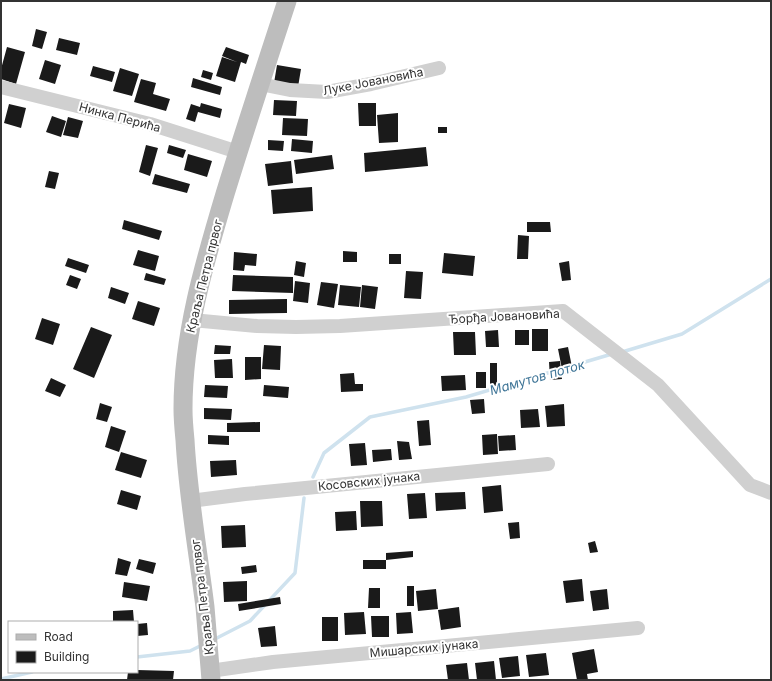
<svg xmlns="http://www.w3.org/2000/svg" width="772" height="681" font-family="Inter,sans-serif">
	<style>
		.lines { fill: none; stroke-linecap: round; stroke-linejoin: round }
		.stream { stroke: #cfe2ee; stroke-width: 3.5 }
		.building { fill: #1a1a1a }
		.street { stroke: #d0d0d0; stroke-width: 14 }
		.secondary { stroke: #bdbdbd; stroke-width: 19 }
		.labels { text-anchor: middle; dominant-baseline: central; stroke-width: 4; stroke-linejoin: round; paint-order: stroke }
		.street-label { font-size: 12px; fill: #333; stroke: #fff }
		.water-label { font-size: 13px; font-style: italic; fill: #3f7597; stroke: #fff }
	</style>
	<rect width="100%" height="100%" fill="#fff"/>
	<g class="lines">
		<path class="stream" d="M622 352 682 334 771 279
			M313 477 324 453 370 417 466 397 612 354
			M213 640 250 621 295 573 304 498
			M137 657 190 651 202 645
			M1 679 32 672"/>
	</g>
	<path class="building" d="M36 29 47 32 42 49 32 46Z
		M59 38 80 43 77 55 56 50Z
		M7 47 25 52 16 84 1 79V69Z
		M226 47 249 55 246 64 241 62 235 82 216 76 222 57 237 62 222 56Z
		M45 60 61 65 55 84 39 79Z
		M277 65 301 69 298 87 274 83Z
		M93 66 115 72 112 82 90 76Z
		M120 68 139 74 132 96 113 91Z
		M203 70 213 73 211 80 201 77Z
		M193 78 222 87 220 95 191 87Z
		M141 79 156 83 153 94 170 99 166 111 134 102Z
		M274 100 297 101 296 116 273 115Z
		M201 103 222 109 220 118 198 112 195 122 186 119 191 104 200 107Z
		M358 103H376V126H359Z
		M9 104 26 108 21 128 4 123Z
		M398 113V142L379 143 377 115Z
		M52 116 66 121 61 137 46 132Z
		M68 117 83 121 78 138 63 135Z
		M283 118 308 119 307 136 282 135Z
		M438 127H447V133H438Z
		M292 139 313 141 312 153 291 151Z
		M268 140 284 141 283 151 268 150Z
		M146 145 158 148 150 176 139 172Z
		M169 145 186 150 183 158 167 153Z
		M426 147 428 166 365 172 364 153Z
		M188 154 212 161 207 177 184 170Z
		M332 155 334 169 296 174 294 160Z
		M291 161 293 183 268 186 265 164Z
		M49 171 59 173 55 189 45 187Z
		M155 174 190 184 187 193 152 184Z
		M312 187 313 211 273 214 271 190Z
		M124 220 162 231 159 240 122 229Z
		M527 222H550L551 232H527Z
		M518 235 529 236 528 259H517Z
		M138 250 159 256 155 271 133 265Z
		M343 251 357 252V262H343Z
		M234 252 257 254 256 266 245 265 244 271 233 270Z
		M444 253 475 256 473 276 442 273Z
		M389 254H401V264H389Z
		M68 258 89 265 86 273 65 266Z
		M296 261 306 263 304 277 294 275Z
		M569 261 571 280 562 281 559 263Z
		M406 271 423 272 421 299 404 298Z
		M146 273 166 279 164 285 144 280Z
		M70 275 81 279 77 289 66 285Z
		M233 275 293 277V293L232 291Z
		M295 281 310 283 308 303 293 301Z
		M321 282 338 284 334 308 317 305Z
		M340 285 361 287 359 307 338 305Z
		M362 285 378 287 375 309 360 307Z
		M111 287 129 293 125 304 108 298Z
		M287 299V313L229 314V300Z
		M138 301 160 308 154 326 132 319Z
		M42 318 60 324 53 345 35 339Z
		M91 327 112 335 94 378 73 369Z
		M532 329H548V351H532Z
		M498 330 499 347H486L485 331Z
		M515 330H529V345H515Z
		M453 332H475L476 355H454Z
		M215 345 231 346 230 354H214Z
		M264 345 281 346 280 370 262 369Z
		M568 347 573 372 563 374 558 349Z
		M245 357H261V379L245 380Z
		M232 359 233 378H215L214 360Z
		M560 361 562 379 550 380 549 362Z
		M490 363H497V386H490Z
		M476 372H486V388H476Z
		M354 373 355 384H363V391L341 392 340 374Z
		M465 375 466 390 442 391 441 376Z
		M51 378 66 385 60 397 45 391Z
		M205 385 228 386 227 398 204 397Z
		M264 385 289 387 288 398 263 396Z
		M484 399 485 413 472 414 470 400Z
		M100 403 112 407 107 422 96 419Z
		M564 404 565 426 547 427 545 406Z
		M204 408 232 409 231 420 204 419Z
		M538 409 540 427 521 428 520 410Z
		M429 420 431 445 419 446 417 421Z
		M260 422V432H227V423Z
		M111 426 126 431 119 452 105 447Z
		M497 434 498 454 483 455 482 435Z
		M208 435 229 436V445L208 444Z
		M515 435 516 450 499 451 498 436Z
		M397 441 409 442 412 459 399 460Z
		M365 443 367 465 351 466 349 444Z
		M391 449 392 460 373 462 372 450Z
		M121 452 147 460 141 478 115 470Z
		M236 460 237 475 211 477 210 461Z
		M501 485 503 511 484 513 482 487Z
		M121 490 141 496 137 510 117 504Z
		M465 492 466 509 436 511 435 493Z
		M425 493 427 518 409 519 407 494Z
		M360 501H382L383 526 361 527Z
		M356 511 357 530 336 531 335 512Z
		M519 522 520 538 510 539 508 523Z
		M245 525 246 547 222 548 221 526Z
		M595 541 598 552 590 553 588 543Z
		M413 551V557L386 560V553Z
		M118 558 131 562 127 576 115 574Z
		M139 559 156 563 153 574 136 569Z
		M363 560H386V569H363Z
		M256 565 257 572 242 574 241 567Z
		M582 579 584 601 566 603 563 581Z
		M247 581V601L224 602 223 582Z
		M124 582 150 586 147 601 122 597Z
		M407 586H414V606H407Z
		M369 588H380V608H368Z
		M436 589 438 609 418 611 416 591Z
		M607 589 609 609 593 611 590 591Z
		M280 597 281 604 239 611 238 604Z
		M459 607 461 627 441 630 438 610Z
		M133 610 134 622H113V611Z
		M364 612 366 634 345 635 344 613Z
		M411 612 413 633 397 634 396 613Z
		M371 616H389V637H372Z
		M322 617H338V641H322Z
		M147 623 148 635 137 636V624Z
		M275 626 277 646 261 647 258 628Z
		M594 649 598 672 587 674 588 680H577L572 653Z
		M546 653 549 675 529 677 526 655Z
		M518 656 520 676 502 678 499 658Z
		M494 661 496 680H477L475 663Z
		M467 663 469 680H448L446 665Z
		M137 670 174 671 173 680H127L128 672H137Z"/>
	<g class="lines">
		<path class="street" d="M260 84 290 90 327 92 371 84 439 68
			M1 87 150 124 238 152
			M192 320 257 326 296 327 340 326 563 311 658 385 750 485 771 493
			M190 501 245 494 548 464
			M210 671 273 662 638 628"/>
		<path class="secondary" d="M211 680C209 656 207 631 205 607 198 551 188 496 185 440 184 430 183 420 183 409 183 335 204 264 225 194 245 129 266 65 287 1"/>
	</g>
	<g class="labels">
		<g class="street-label">
			<text transform="translate(373 81) rotate(-11)">Луке Јовановића</text>
			<text transform="translate(120 117) rotate(15)">Нинка Перића</text>
			<text transform="translate(204 276) rotate(-76)">Краља Петра првог</text>
			<text transform="translate(504 316) rotate(-3)">Ђорђа Јовановића</text>
			<text transform="translate(369 481) rotate(-6)">Косовских јунака</text>
			<text transform="translate(202 597) rotate(-97)">Краља Петра првог</text>
			<text transform="translate(424 648) rotate(-5)">Мишарских јунака</text>
		</g>
		<g class="water-label">
			<text transform="translate(537 377) rotate(-16)">Мамутов поток</text>
		</g>
	</g>
	<rect width="772" height="681" fill="none" stroke="#333333" stroke-width="4"/>
	<rect x="8" y="621" width="130" height="52" fill="#ffffff" stroke="#adadad"/>
	<rect x="16" y="634" width="20" height="6" fill="#bdbdbd" stroke="#adadad"/>
	<text x="44" y="641" font-size="12" fill="#333333">Road</text>
	<rect x="16" y="651" width="20" height="12" fill="#1a1a1a" stroke="#adadad"/>
	<text x="44" y="661" font-size="12" fill="#333333">Building</text>
</svg>
